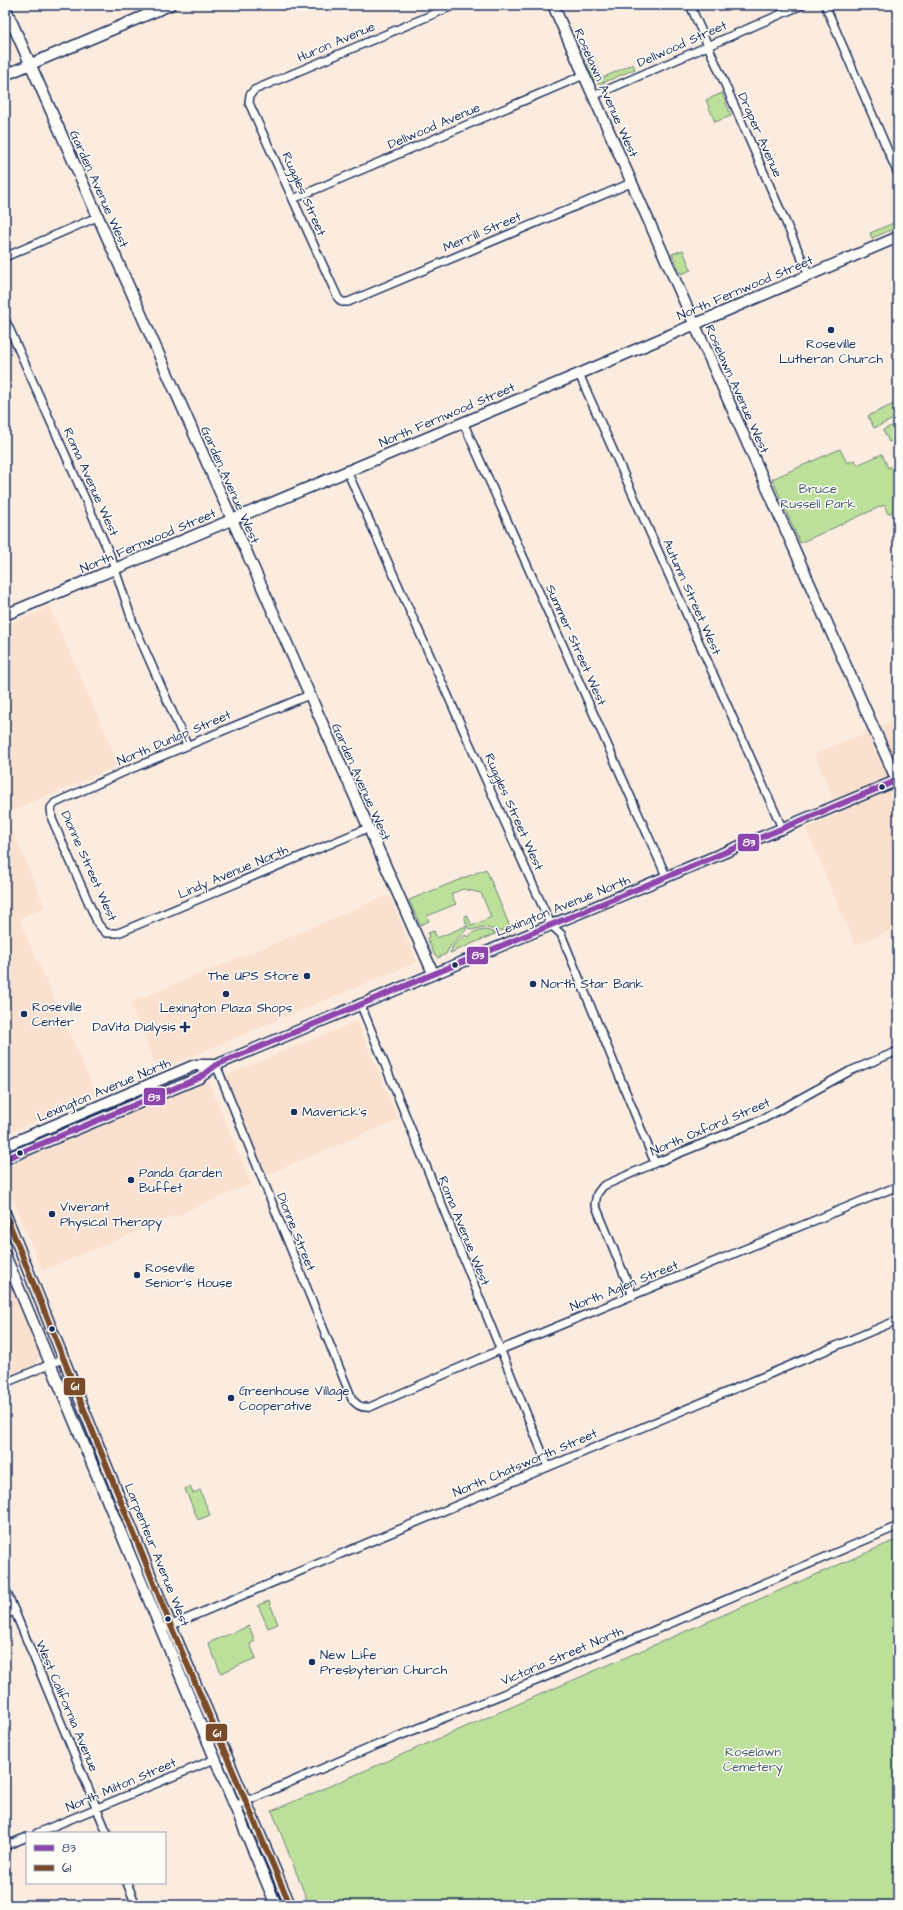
<svg xmlns="http://www.w3.org/2000/svg" width="903" height="1910" font-family="'Architects Daughter',sans-serif">
	<style>
		.built { fill: #fae0ce }
		.green { fill: #bcdf99; stroke: #6c877c }
		.lines { fill: none; stroke-linecap: round; stroke-linejoin: round }
		.street-casing { stroke: #1b2f5e; stroke-width: 10 }
		.secondary-casing { stroke: #1b2f5e; stroke-width: 13 }
		.street { stroke: #fdfcf7; stroke-width: 7 }
		.secondary { stroke: #fdfcf7; stroke-width: 10 }
		.bus-1-casing { stroke: #fdfcf7; stroke-width: 9 }
		.bus-2-casing { stroke: #fdfcf7; stroke-width: 9 }
		.bus-1 { stroke: #8e44ad; stroke-width: 6 }
		.bus-2 { stroke: #7a4b2a; stroke-width: 6 }
		.poi-dot { fill: #1b2f5e; stroke: #fdfcf7; stroke-width: 1.5 }
		.labels { text-anchor: middle; dominant-baseline: central; stroke-width: 3; stroke-linejoin: round; paint-order: stroke }
		.street-label { font-size: 13px; fill: #1b2f5e; stroke: #fdfcf7 }
		.poi-label { font-size: 13px; fill: #1b2f5e; stroke: #fdfcf7; text-anchor: start }
		.park-label { font-size: 13px; fill: #435b6d; stroke: #fdfcf7 }
		.line-badge { stroke: #fdfcf7; stroke-width: 1.5 }
		.badge-label { font-size: 11px; text-anchor: middle; font-weight: bold; fill: #fff }
	</style>
	<rect width="100%" height="100%" fill="#fbecdf"/>
	<filter id="ink" filterUnits="userSpaceOnUse"><feTurbulence type="fractalNoise" baseFrequency=".025" numOctaves="2"/><feDisplacementMap in="SourceGraphic" scale="8" xChannelSelector="R" yChannelSelector="G"/><feConvolveMatrix kernelMatrix="1 2 1 2 8 2 1 2 1" color-interpolation-filters="sRGB"/></filter>
	<g filter="url(#ink)">
		<path class="built" d="M50 607 119 765 5 814 45 907 19 919 96 1094 5 1134V626Z
			M898 720V928L855 945 806 828 840 813 814 754Z
			M389 895 417 962 158 1070 130 1003Z
			M357 1021 398 1120 266 1175 225 1076Z
			M208 1081 251 1184 42 1271 5 1180V1167Z
			M5 1265 41 1355 35 1364 5 1377Z"/>
		<path class="green" d="M594 60 602 78 633 64 635 69 600 84 594 81 587 64Z
			M722 93 731 116 715 122 706 100Z
			M898 221V227L872 238 870 233Z
			M683 250 691 270 681 274 672 254Z
			M898 402V417L874 428 868 416Z
			M898 423V438L889 442 883 430Z
			M840 449 847 463 855 460 857 465 882 454 888 468 898 464V509L888 514 884 505 800 543 772 479Z
			M486 869 510 927 500 931 483 927 472 930 468 928 464 916 467 915 472 926 491 917 481 893 463 889 451 894 456 904 427 916 429 921 420 925 409 900Z
			M466 926V930L449 948 446 954 438 958 434 954 427 938 429 937 428 933 434 931 437 938Z
			M485 930 497 933 450 953 453 946 465 935 468 937 474 932Z
			M190 1487 193 1493 200 1490 210 1515 198 1520 185 1489Z
			M898 1539V1905H309L272 1811Z
			M269 1601 278 1624 268 1628 258 1605Z
			M249 1626 255 1641 250 1644 256 1658 221 1673 208 1643Z"/>
		<g class="lines">
			<g class="street-casing">
				<path id="street" d="M455 5 254 90 250 95 249 103 338 298 342 302H348L631 183
					M690 5 809 275
					M825 5 898 174
					M593 96 802 5
					M293 199 584 75
					M5 257 97 217
					M5 319 111 557 133 623 187 745
					M579 374 783 830
					M463 422 667 878
					M347 471 551 925 561 934 655 1163
					M309 695 126 771 55 803 51 808 52 819 98 924 106 933H118L368 828
					M360 1003 548 1467
					M216 1065 352 1399C357 1406 362 1408 370 1407L500 1350 898 1186
					M633 1296 595 1204 597 1194 603 1186 655 1163 763 1119 850 1071 898 1051
					M5 1383 65 1358
					M5 1588 107 1833
					M5 1615 14 1611
					M167 1627 898 1320
					M235 1806 372 1747 538 1680 898 1526
					M37 1833 215 1759
					M5 1846 27 1837
					M127 1883 136 1905"/>
			</g>
			<g class="secondary-casing">
				<path id="secondary" d="M553 5 898 783
					M5 7 433 973
					M5 75 170 5
					M5 615 579 374 898 237
					M5 1146 195 1065H216
					M5 1159 199 1078 216 1065 898 780
					M5 1213 171 1626 290 1905
					M5 1255 276 1905"/>
			</g>
			<use href="#street" class="street"/>
			<use href="#secondary" class="secondary"/>
			<g class="bus-1-casing">
				<path id="bus-1" d="M5 1159 199 1078 216 1065 898 780"/>
			</g>
			<g class="bus-2-casing">
				<path id="bus-2" d="M5 1213 171 1626 290 1905"/>
			</g>
			<use href="#bus-1" class="bus-1"/>
			<use href="#bus-2" class="bus-2"/>
		</g>
	</g>
	<g class="poi-dot">
		<circle cx="831" cy="330" r="4"/>
		<circle cx="882" cy="787" r="3.5"/>
		<circle cx="455" cy="965" r="3.5"/>
		<circle cx="307" cy="976" r="4"/>
		<circle cx="533" cy="984" r="4"/>
		<circle cx="226" cy="994" r="4"/>
		<circle cx="24" cy="1014" r="4"/>
		<path d="M183 1021h4v4h4v4h-4v4h-4v-4h-4v-4h4z"/>
		<circle cx="294" cy="1112" r="4"/>
		<circle cx="20" cy="1153" r="3.5"/>
		<circle cx="131" cy="1180" r="4"/>
		<circle cx="52" cy="1214" r="4"/>
		<circle cx="137" cy="1275" r="4"/>
		<circle cx="52" cy="1329" r="3.5"/>
		<circle cx="231" cy="1398" r="4"/>
		<circle cx="168" cy="1619" r="3.5"/>
		<circle cx="312" cy="1662" r="4"/>
	</g>
	<g class="labels">
		<g class="street-label">
			<text transform="translate(336 42) rotate(-23)">Huron Avenue</text>
			<text transform="translate(682 44) rotate(-24)">Dellwood Street</text>
			<text transform="translate(606 93) rotate(66)">Roselawn Avenue West</text>
			<text transform="translate(434 126) rotate(-23)">Dellwood Avenue</text>
			<text transform="translate(760 135) rotate(66)">Draper Avenue</text>
			<text transform="translate(99 189) rotate(66)">Garden Avenue West</text>
			<text transform="translate(304 194) rotate(66)">Ruggles Street</text>
			<text transform="translate(482 232) rotate(-23)">Merrill Street</text>
			<text transform="translate(745 288) rotate(-23)">North Fernwood Street</text>
			<text transform="translate(737 389) rotate(66)">Roselawn Avenue West</text>
			<text transform="translate(447 415) rotate(-23)">North Fernwood Street</text>
			<text transform="translate(91 482) rotate(66)">Roma Avenue West</text>
			<text transform="translate(230 485) rotate(66)">Garden Avenue West</text>
			<text transform="translate(148 541) rotate(-23)">North Fernwood Street</text>
			<text transform="translate(692 597) rotate(66)">Autumn Street West</text>
			<text transform="translate(576 645) rotate(66)">Summer Street West</text>
			<text transform="translate(174 738) rotate(-23)">North Dunlap Street</text>
			<text transform="translate(361 782) rotate(66)">Garden Avenue West</text>
			<text transform="translate(514 812) rotate(66)">Ruggles Street West</text>
			<text transform="translate(89 866) rotate(66)">Dionne Street West</text>
			<text transform="translate(233 872) rotate(-23)">Lindy Avenue North</text>
			<text transform="translate(563 906) rotate(-22)">Lexington Avenue North</text>
			<text transform="translate(104 1090) rotate(-23)">Lexington Avenue North</text>
			<text transform="translate(710 1127) rotate(-23)">North Oxford Street</text>
			<text transform="translate(464 1231) rotate(68)">Roma Avenue West</text>
			<text transform="translate(296 1232) rotate(68)">Dionne Street</text>
			<text transform="translate(624 1286) rotate(-22)">North Aglen Street</text>
			<text transform="translate(525 1463) rotate(-23)">North Chatsworth Street</text>
			<text transform="translate(157 1555) rotate(68)">Larpenteur Avenue West</text>
			<text transform="translate(562 1656) rotate(-23)">Victoria Street North</text>
			<text transform="translate(67 1706) rotate(67)">West California Avenue</text>
			<text transform="translate(121 1785) rotate(-23)">North Milton Street</text>
		</g>
		<g class="poi-label">
			<text x="831" y="344" text-anchor="middle">Roseville<tspan x="831" dy="15">Lutheran Church</tspan></text>
			<text x="299" y="976" text-anchor="end">The UPS Store</text>
			<text x="541" y="984">North Star Bank</text>
			<text x="32" y="1007">Roseville<tspan x="32" dy="15">Center</tspan></text>
			<text x="226" y="1008" text-anchor="middle">Lexington Plaza Shops</text>
			<text x="176" y="1027" text-anchor="end">DaVita Dialysis</text>
			<text x="302" y="1112">Maverick's</text>
			<text x="139" y="1173">Panda Garden<tspan x="139" dy="15">Buffet</tspan></text>
			<text x="60" y="1207">Viverant<tspan x="60" dy="15">Physical Therapy</tspan></text>
			<text x="145" y="1268">Roseville<tspan x="145" dy="15">Senior's House</tspan></text>
			<text x="239" y="1391">Greenhouse Village<tspan x="239" dy="15">Cooperative</tspan></text>
			<text x="320" y="1655">New Life<tspan x="320" dy="15">Presbyterian Church</tspan></text>
		</g>
		<g class="park-label">
			<text x="818" y="489">Bruce<tspan x="818" dy="15">Russell Park</tspan></text>
			<text x="753" y="1752">Roselawn<tspan x="753" dy="15">Cemetery</tspan></text>
		</g>
	</g>
	<g class="line-badge">
		<rect x="737" y="833" width="23" height="19" rx="4" fill="#8e44ad"/>
		<rect x="466" y="946" width="23" height="19" rx="4" fill="#8e44ad"/>
		<rect x="143" y="1087" width="23" height="19" rx="4" fill="#8e44ad"/>
		<rect x="63" y="1377" width="23" height="19" rx="4" fill="#7a4b2a"/>
		<rect x="205" y="1723" width="23" height="19" rx="4" fill="#7a4b2a"/>
	</g>
	<g class="badge-label">
		<text x="749" y="846">83</text>
		<text x="478" y="959">83</text>
		<text x="154" y="1101">83</text>
		<text x="75" y="1390">61</text>
		<text x="217" y="1737">61</text>
	</g>
	<rect width="903" height="1910" fill="none" stroke="#fdfcf7" stroke-width="20"/>
	<rect x="10" y="10" width="883" height="1890" fill="none" stroke="#1b2f5e" stroke-width="1.5" filter="url(#ink)"/>
	<rect x="26" y="1832" width="140" height="52" fill="#fdfcf7" stroke="#a3aaba"/>
	<rect x="34" y="1845" width="20" height="6" fill="#8e44ad" stroke="#a3aaba"/>
	<text x="62" y="1852" font-size="12" fill="#1b2f5e">83</text>
	<rect x="34" y="1865" width="20" height="6" fill="#7a4b2a" stroke="#a3aaba"/>
	<text x="62" y="1872" font-size="12" fill="#1b2f5e">61</text>
</svg>
